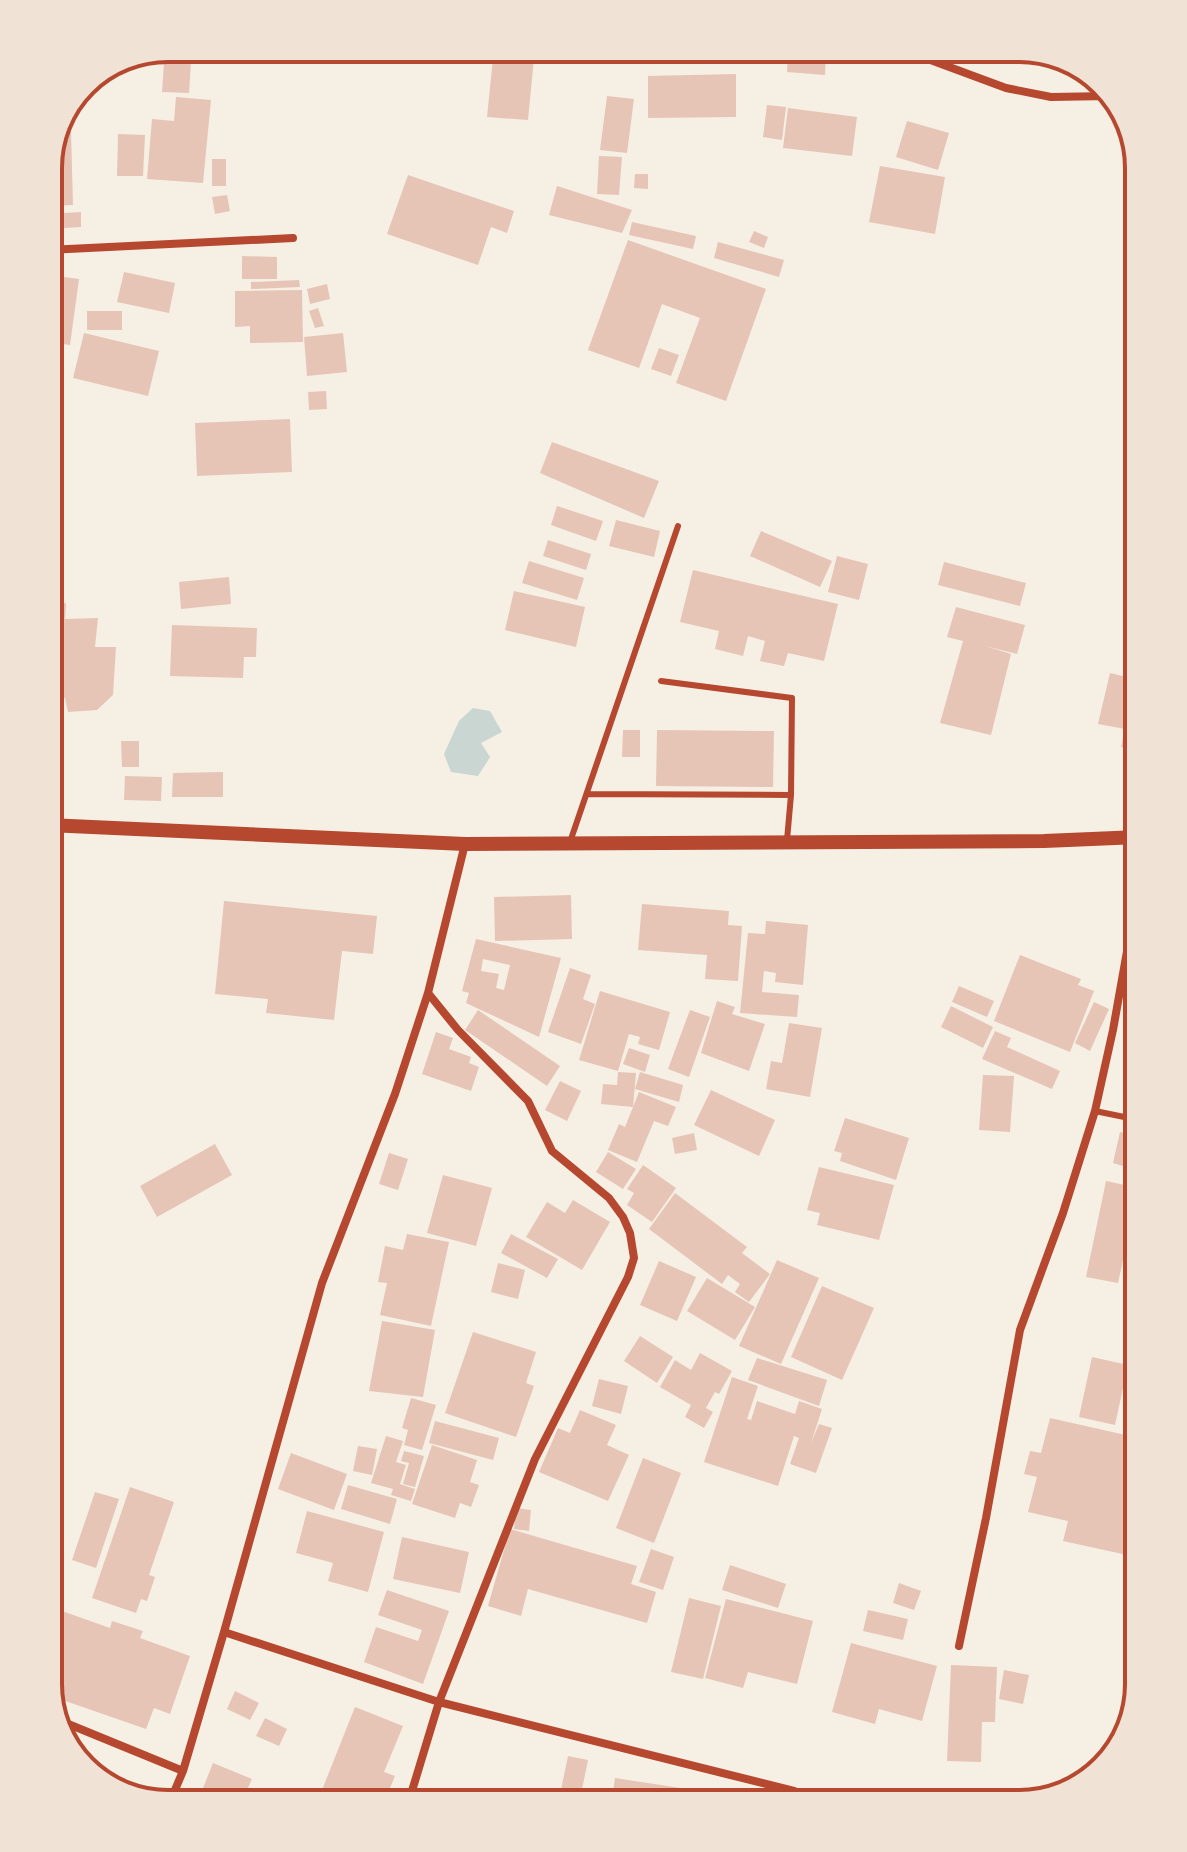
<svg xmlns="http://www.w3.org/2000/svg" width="1187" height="1852" font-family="'Open Sans',sans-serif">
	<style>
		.water { fill: #c9d6d2 }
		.building { fill: #e6c5b7; fill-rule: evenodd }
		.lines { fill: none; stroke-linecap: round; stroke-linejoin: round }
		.service { stroke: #b5482f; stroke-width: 6 }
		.minor { stroke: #b5482f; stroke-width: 8 }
		.tertiary { stroke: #b5482f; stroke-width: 14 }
		.rim { fill: none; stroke: #b5482f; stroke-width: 4 }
	</style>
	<rect width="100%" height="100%" fill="#f6efe4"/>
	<path class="water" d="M473 708 490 711 502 732 481 743 490 757 478 776 451 772 444 754 459 721Z"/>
	<path class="building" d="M168 48H215L214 63 191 62 189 93 162 92 165 49Z
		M494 48H535L528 120 487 117Z
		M788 51 826 54 825 75 787 72Z
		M736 74V117L648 118V76Z
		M607 96 634 99 627 153 600 150Z
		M176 97 211 100 203 183 147 179 152 119 174 121Z
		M767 105 786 107 782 140 763 137Z
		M788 108 857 117 852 156 783 148Z
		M907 121 949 133 938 170 896 157Z
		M62 131H71L73 205 48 206V161Z
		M118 134 145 135 143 176H117Z
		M599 156 622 157 619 195 597 194Z
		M212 159H226V186H212Z
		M880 166 945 177 935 234 869 222Z
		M635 174H648V189L634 188Z
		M408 175 514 211 507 233 491 227 478 265 387 234Z
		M557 186 632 210 622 233 549 215Z
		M227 195 230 211 215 214 212 197Z
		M81 212V227L48 229V214Z
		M632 222 696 236 693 249 629 235Z
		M754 231 768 237 764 248 749 242Z
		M628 240 766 289 726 401 676 383 700 318 662 304 639 368 588 350Z
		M718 242 784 260 779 277 714 258Z
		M242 256 277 257V279H242Z
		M124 272 175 283 169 313 117 302Z
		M49 275 79 279 70 345 48 342Z
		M299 280 300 287 251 289V282Z
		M327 284 330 299 310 304 307 289Z
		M302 290 303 342 250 343V326L235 327V291Z
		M318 308 324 326 315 328 309 311Z
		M87 311H122V330H87Z
		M84 333 159 351 148 396 73 378Z
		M343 333 347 372 307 376 304 337Z
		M659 348 679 355 671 376 651 369Z
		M326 391 327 409 309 410 308 392Z
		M290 419 292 472 197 476 195 423Z
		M552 442 659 481 644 518 540 473Z
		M557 506 603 521 596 541 551 525Z
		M616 520 660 531 654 557 609 546Z
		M761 531 832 561 820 587 750 556Z
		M548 540 591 554 586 570 543 556Z
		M837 556 868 564 859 600 828 592Z
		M529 561 584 578 577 600 522 583Z
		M944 562 1026 583 1020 606 938 585Z
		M693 570 838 604 824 661 788 653 784 666 760 661 765 641 748 636 743 656 715 649 719 631 680 622Z
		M229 577 231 604 181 609 179 582Z
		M514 591 585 607 576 647 505 630Z
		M48 603H66L65 619 98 618 95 647H116L113 695 97 710 68 712 65 698 48 697Z
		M956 607 1025 625 1017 654 985 646 1011 654 991 735 940 723 963 641 947 637Z
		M172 625 257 628 256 657H244L243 678 170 676Z
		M1110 673 1139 680V751L1121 747 1125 729 1098 724Z
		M623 730H640V757H622Z
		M657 730 774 731 773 787 656 786Z
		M121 741H139V767H122Z
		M223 772V797H172L173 773Z
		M125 776 162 777 161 801 124 800Z
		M571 895 572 939 495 941 494 897Z
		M224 901 377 916 373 954 342 951 334 1020 266 1013 268 999 215 994Z
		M642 904 729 911 728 925 742 926 738 981 705 979 707 955 638 950Z
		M766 921 808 925 803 985 775 982 776 973 764 971 762 992 799 995 797 1017 740 1013 748 933 765 934Z
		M476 939 561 958 539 1037 466 1003 469 993 462 991ZM483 959 510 965 504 990 496 988 499 974 481 971Z
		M1020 955 1081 979 1078 985 1094 991 1070 1052 994 1021Z
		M570 968 591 975 583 999 595 1004 581 1044 548 1032Z
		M959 986 994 1001 987 1017 952 1002Z
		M600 991 670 1012 659 1050 638 1044 640 1037 629 1034 618 1071 579 1060Z
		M717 1001 735 1007 732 1014 765 1024 749 1071 701 1053Z
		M1094 1002 1109 1009 1090 1051 1075 1043Z
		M951 1006 993 1027 983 1048 941 1027Z
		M1131 1008 1139 1009V1105L1124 1103 1131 1059 1123 1058Z
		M478 1010 560 1066 547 1086 465 1030Z
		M690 1010 710 1017 689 1077 668 1069Z
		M789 1023 822 1028 810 1097 766 1089 771 1061 782 1063Z
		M995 1031 1011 1038 1007 1047 1060 1071 1052 1089 982 1059Z
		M436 1032 453 1038 449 1049 471 1057 469 1063 479 1067 471 1091 422 1074Z
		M629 1048 650 1055 645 1072 623 1064Z
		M618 1072 636 1073 633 1107 639 1092 676 1107 668 1126 654 1121 637 1162 608 1150 619 1124 625 1127 633 1107 601 1104 603 1084 617 1085Z
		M640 1072 683 1085 679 1102 635 1089Z
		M983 1075 1014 1076 1010 1132 979 1130Z
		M560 1081 581 1091 567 1121 545 1110Z
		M711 1090 775 1120 759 1156 694 1125Z
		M845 1118 909 1138 896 1180 840 1161 842 1153 834 1151Z
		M1120 1132 1139 1137V1171L1113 1163Z
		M694 1133 697 1150 675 1154 672 1138Z
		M215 1144 232 1175 157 1217 140 1186Z
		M608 1152 636 1169 623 1189 596 1172Z
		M389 1153 408 1159 398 1190 379 1184Z
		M643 1165 676 1188 652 1222 627 1205 634 1193 627 1189Z
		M819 1167 894 1185 879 1240 817 1225 820 1213 807 1210Z
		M443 1175 492 1188 476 1246 427 1233Z
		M1106 1181 1139 1188 1118 1283 1086 1277Z
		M675 1193 747 1247 742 1253 770 1274 749 1302 735 1292 740 1284 728 1275 722 1284 649 1229Z
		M573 1200 610 1222 582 1270 526 1237 547 1202 565 1213Z
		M1135 1225 1139 1226V1278L1124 1275Z
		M407 1234 449 1242 431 1326 380 1315 387 1283 378 1282 385 1246 403 1250Z
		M511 1234 558 1259 547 1278 501 1253Z
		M777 1260 819 1278 781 1364 739 1346Z
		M659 1261 696 1277 677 1321 640 1305Z
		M498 1263 525 1270 518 1299 491 1292Z
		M707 1278 755 1307 735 1340 687 1311Z
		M822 1286 874 1308 842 1380 791 1357Z
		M382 1321 435 1330 423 1397 369 1391Z
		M473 1332 536 1352 526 1383 534 1386 516 1437 445 1413Z
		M640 1336 673 1357 657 1383 624 1361Z
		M700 1353 732 1371 719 1394 715 1392 706 1408 713 1412 704 1428 685 1417 691 1405 660 1387 675 1360 691 1370Z
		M1092 1357 1128 1365 1115 1425 1079 1417Z
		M757 1358 827 1380 819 1406 748 1380Z
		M732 1377 758 1386 747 1419 751 1420 757 1401 795 1414 799 1401 822 1409 811 1443 819 1424 832 1428 816 1473 790 1464 799 1438 794 1436 778 1486 704 1462Z
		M599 1379 628 1386 621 1414 592 1406Z
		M411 1398 436 1405 422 1450 404 1445 408 1430 402 1428Z
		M580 1410 616 1425 607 1445 629 1455 608 1501 539 1472 558 1428 570 1433Z
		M1050 1418 1139 1438V1502L1127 1555 1063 1541 1068 1521 1028 1512 1037 1477 1024 1474 1030 1451 1041 1453Z
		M435 1421 499 1438 493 1460 429 1443Z
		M386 1436 403 1441 396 1462 406 1465 400 1484 415 1489 411 1501 391 1495 393 1489 371 1483Z
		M432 1445 477 1460 470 1482 479 1485 471 1507 460 1503 455 1518 412 1504Z
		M358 1446 377 1449 372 1475 353 1471Z
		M404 1451 424 1456 415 1487 403 1484 409 1463 401 1461Z
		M291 1453 347 1474 334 1510 278 1489Z
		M643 1458 681 1473 654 1543 616 1528Z
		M348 1485 397 1499 390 1524 341 1509Z
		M130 1487 174 1502 149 1575 155 1577 147 1601 141 1599 136 1613 92 1598Z
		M95 1492 119 1499 96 1568 72 1560Z
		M516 1508 531 1510 529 1531 514 1529Z
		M307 1511 384 1532 368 1592 328 1581 333 1563 296 1553Z
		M510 1529 637 1566 631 1584 656 1592 647 1623 528 1589 521 1616 488 1606Z
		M402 1537 469 1552 460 1593 393 1579Z
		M651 1549 674 1557 663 1590 639 1582Z
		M730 1565 786 1584 778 1608 722 1590Z
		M899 1583 921 1591 914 1610 893 1603Z
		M387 1590 449 1611 423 1684 364 1662 376 1627 418 1641 422 1630 378 1615Z
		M689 1598 721 1606 703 1679 671 1672Z
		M726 1599 813 1621 797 1684 748 1672 743 1688 705 1678Z
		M48 1606 110 1628 112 1621 143 1631 140 1638 190 1656 170 1714 154 1708 146 1729 51 1696 48 1684 51 1675 48 1674Z
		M868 1610 908 1619 903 1640 863 1631Z
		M851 1643 937 1666 922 1721 879 1709 875 1724 832 1712Z
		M951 1665 997 1667 995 1722H982L981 1762 947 1761Z
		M1004 1670 1029 1675 1023 1704 999 1699Z
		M235 1691 259 1703 250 1720 227 1709Z
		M355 1707 403 1726 384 1772 395 1776 385 1800 380 1797 377 1804H329L318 1800Z
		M265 1718 287 1729 279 1746 256 1736Z
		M568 1756 588 1760 579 1804H558Z
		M213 1763 252 1779 241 1803 203 1788Z
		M92 1773 144 1794 142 1798 102 1784Z
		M615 1778 687 1789 685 1804H611Z"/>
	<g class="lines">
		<path class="service" d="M661 681 792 698 791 795
			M587 794 791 795 787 840
			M570 842 678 526
			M1095 1111 1139 1120"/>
		<path class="minor" d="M898 48 1006 88 1051 97 1110 96
			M48 250 293 238
			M224 1632 439 1702 794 1791
			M959 1646 986 1518 1020 1330 1063 1213 1095 1111 1113 1030 1139 884
			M56 1719 183 1771
			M169 1804 183 1771 224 1632 322 1283 395 1094 428 993 465 844
			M408 1804 439 1702 535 1459 628 1277 634 1258 630 1233 623 1217 609 1198 552 1151 528 1101 458 1030 428 993"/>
		<path class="tertiary" d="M48 825 465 844 1044 841 1139 837"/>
	</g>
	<path d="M0 0H1187V1852H0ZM168 62H1019A106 106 0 0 1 1125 168V1684A106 106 0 0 1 1019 1790H168A106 106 0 0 1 62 1684V168A106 106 0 0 1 168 62Z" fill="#f1e2d6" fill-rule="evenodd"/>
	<path class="rim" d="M168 62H1019A106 106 0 0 1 1125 168V1684A106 106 0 0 1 1019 1790H168A106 106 0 0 1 62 1684V168A106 106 0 0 1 168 62Z"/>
</svg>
